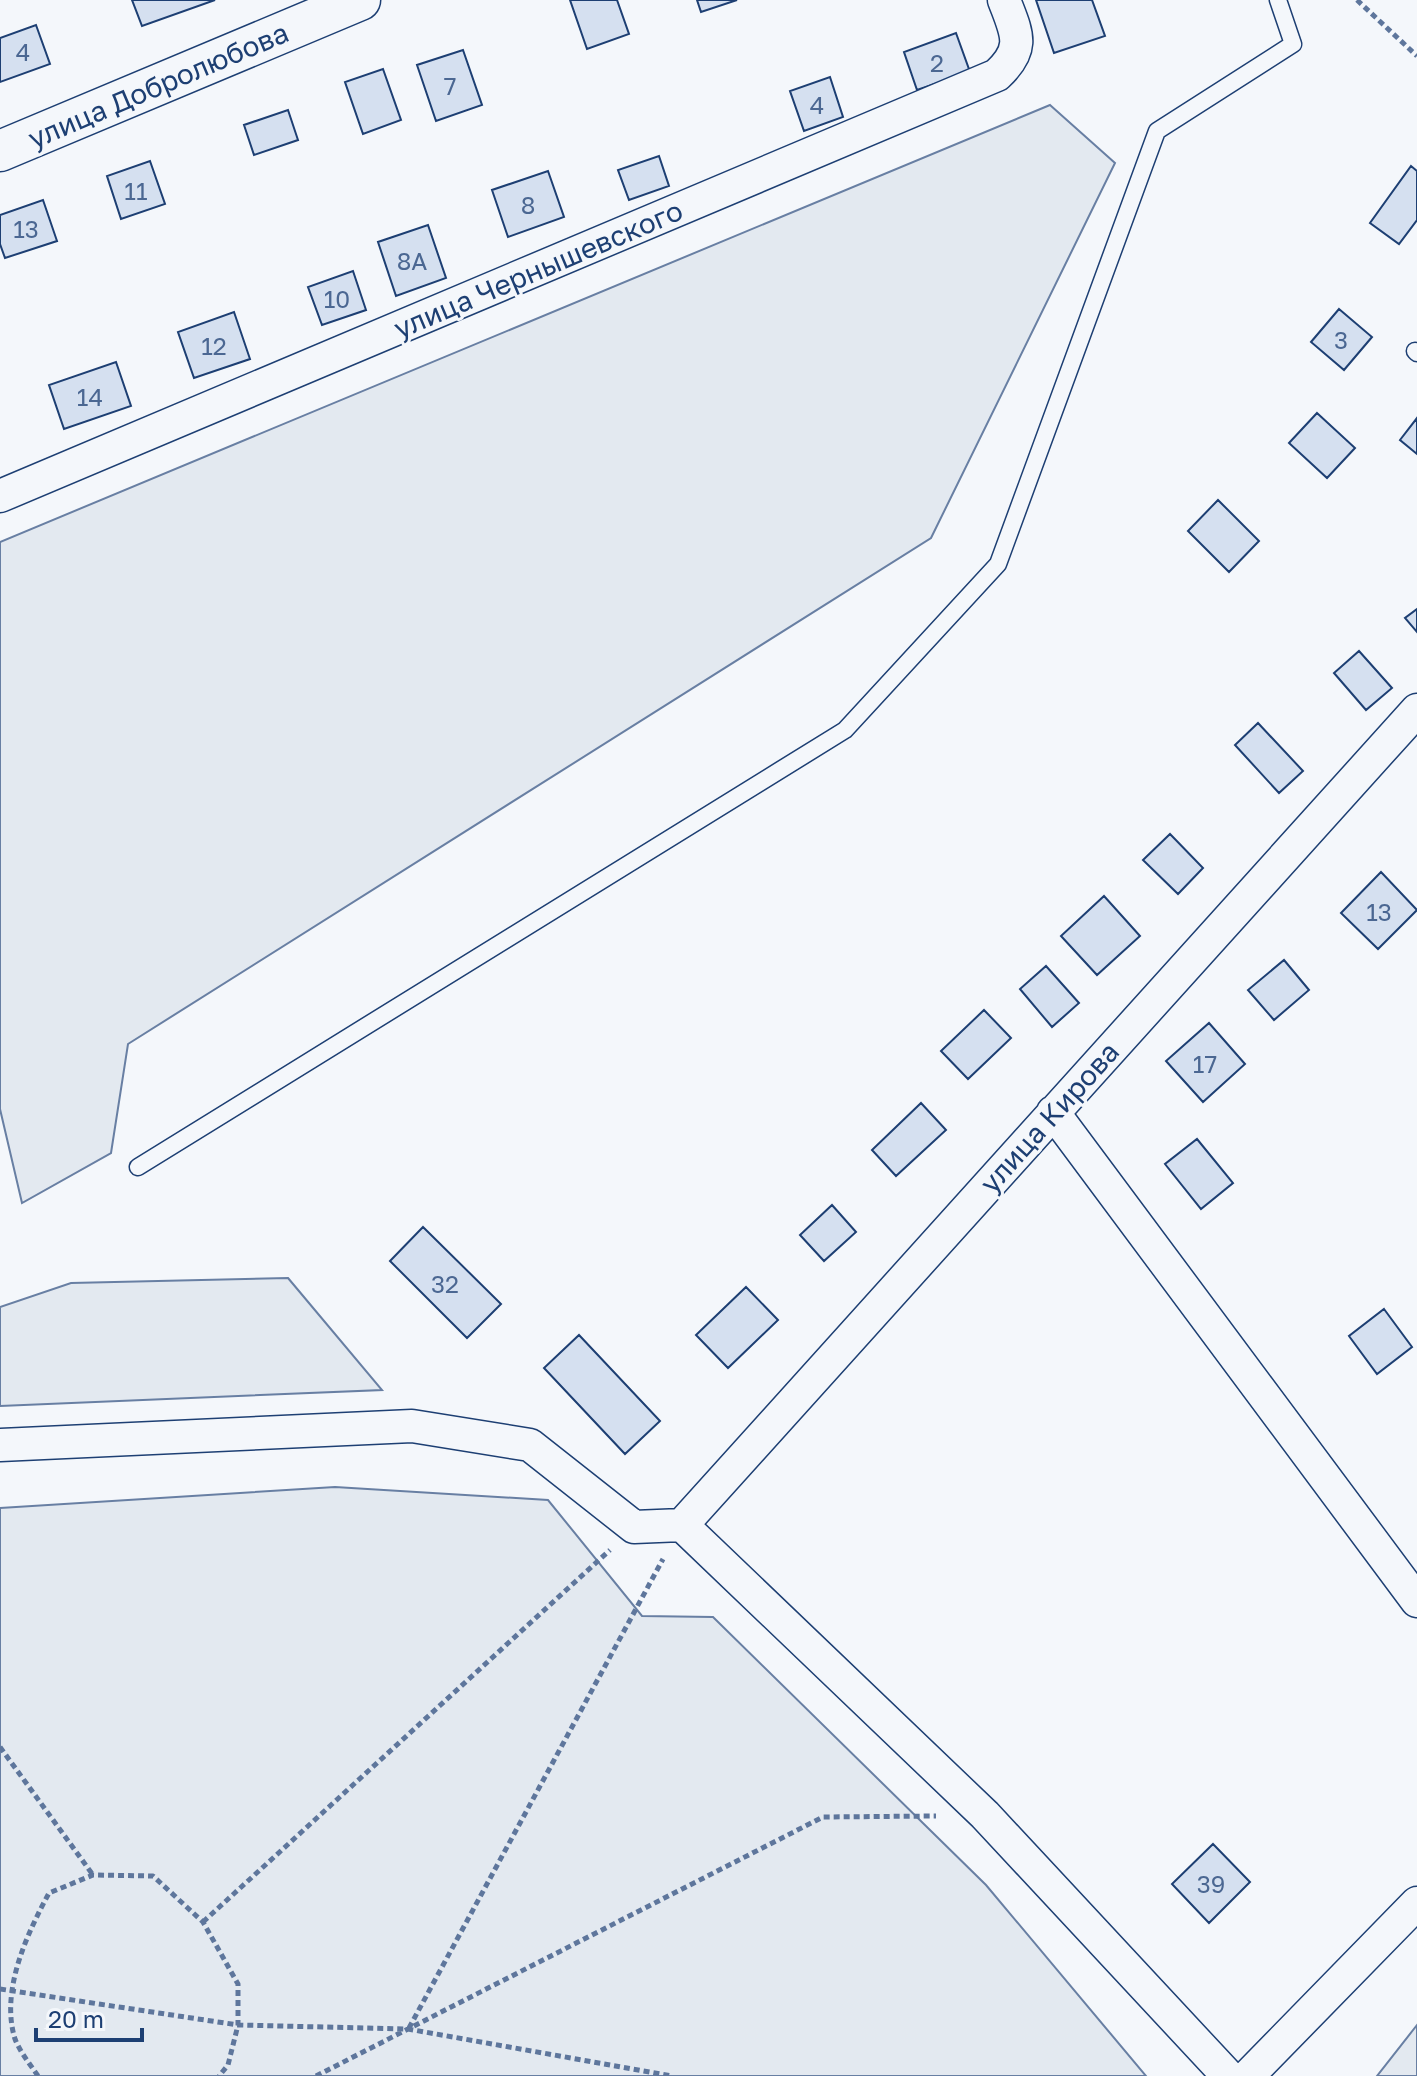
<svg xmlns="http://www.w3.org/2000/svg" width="1417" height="2076" font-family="'Golos Text',sans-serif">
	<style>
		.green { fill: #e3e9f0; stroke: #687fa3; stroke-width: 2 }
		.building { fill: #d5e0f0; stroke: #1d3f73; stroke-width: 2 }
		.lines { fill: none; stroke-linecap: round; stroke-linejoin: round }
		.service-casing { stroke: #1d3f73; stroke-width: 19 }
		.minor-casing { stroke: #1d3f73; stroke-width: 35 }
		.tertiary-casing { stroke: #1d3f73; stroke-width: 43 }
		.path { stroke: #5e769c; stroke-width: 5; stroke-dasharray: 6 4; stroke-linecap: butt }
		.service { stroke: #f4f7fb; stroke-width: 16 }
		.minor { stroke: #f4f7fb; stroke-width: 32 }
		.tertiary { stroke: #f4f7fb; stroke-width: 40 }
		.labels { text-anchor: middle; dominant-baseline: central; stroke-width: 6; stroke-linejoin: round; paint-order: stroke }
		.number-label { font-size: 24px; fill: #4b6792 }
		.street-label { font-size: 28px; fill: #1d3f73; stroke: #f4f7fb }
	</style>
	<rect width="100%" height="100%" fill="#f4f7fb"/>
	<path class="green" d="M1050 105 1115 163 931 538 128 1044 111 1153 22 1203 0 1109V542Z
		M288 1278 382 1390 0 1406V1307L71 1283Z
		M335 1487 548 1500 642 1616 713 1617 986 1885 1146 2076H0V1508Z
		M1417 2025V2076H1377Z"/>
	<path class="building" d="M132 0H215L142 26Z
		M570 0H617L629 34 587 49Z
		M697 0H737L701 12Z
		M1036 0H1092L1105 36 1054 53Z
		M36 25 50 64 0 82V38Z
		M956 33 970 72 917 90 904 52Z
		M463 50 482 105 436 121 417 65Z
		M383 69 401 120 363 134 345 82Z
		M830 77 843 117 804 131 790 91Z
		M288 110 298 140 254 155 244 125Z
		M659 156 669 186 629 200 618 170Z
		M150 161 165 204 121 219 107 176Z
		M1411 166 1417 171V220L1399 244 1370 223Z
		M548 171 564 217 508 237 492 190Z
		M43 200 57 241 5 258 0 244V215Z
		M428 225 446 278 396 296 378 242Z
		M353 271 366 310 322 325 308 287Z
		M1339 309 1372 337 1344 370 1311 342Z
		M234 312 250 359 194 378 178 332Z
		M116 362 131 406 64 429 49 385Z
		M1317 413 1355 448 1327 478 1289 443Z
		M1417 418V454L1400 440Z
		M1218 500 1259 541 1229 572 1188 531Z
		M1417 609V632L1405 618Z
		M1359 651 1392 688 1366 710 1334 673Z
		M1258 723 1303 771 1279 793 1235 745Z
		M1170 834 1203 868 1178 894 1143 860Z
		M1381 872 1417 910 1378 949 1341 913Z
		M1104 896 1140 936 1097 975 1061 936Z
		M1284 960 1309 990 1274 1020 1248 990Z
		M1046 966 1079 1003 1052 1027 1020 989Z
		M984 1010 1011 1038 968 1079 941 1051Z
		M1209 1023 1245 1064 1203 1102 1166 1061Z
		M921 1103 946 1130 896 1176 872 1150Z
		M1197 1139 1233 1183 1201 1209 1165 1164Z
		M832 1205 856 1232 824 1261 800 1235Z
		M423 1227 501 1304 467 1338 390 1261Z
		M746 1287 778 1320 728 1368 696 1335Z
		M1384 1309 1412 1347 1377 1374 1349 1336Z
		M579 1335 660 1421 625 1454 544 1368Z
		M1213 1844 1250 1882 1209 1923 1172 1884Z"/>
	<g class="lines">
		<g class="service-casing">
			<path id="service" d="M1415 351 1417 353
				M138 1167 845 730 998 564 1157 131 1293 44 1278 0"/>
		</g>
		<g class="minor-casing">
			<path id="minor" d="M0 496 997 75C1026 48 1017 34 1004 0
				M1053 1112 1417 1601
				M0 1445 412 1426 530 1445 634 1527 682 1525 985 1815 1228 2076
				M682 1525 1417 710
				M1248 2076 1417 1903"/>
		</g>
		<g class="tertiary-casing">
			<path id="tertiary" d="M0 151 360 0"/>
		</g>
		<path class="path" d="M1357 0 1417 56
			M0 1747 93 1875
			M203 1922 610 1550
			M0 1989 238 2025 408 2029 672 2076
			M409 2028 663 1559
			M38 2076C30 2064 20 2052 15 2039 0 1991 27 1934 49 1893L93 1875 153 1876 203 1922 238 1984V2025L228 2065 219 2076
			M316 2076 823 1817 936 1816"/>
		<use href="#service" class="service"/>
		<use href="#minor" class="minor"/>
		<use href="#tertiary" class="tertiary"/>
	</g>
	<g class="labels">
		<g class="number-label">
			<text x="23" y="51">4</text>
			<text x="937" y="62">2</text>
			<text x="450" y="85">7</text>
			<text x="817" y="104">4</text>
			<text x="136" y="190">11</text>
			<text x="528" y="204">8</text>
			<text x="26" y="228">13</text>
			<text x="412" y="260">8А</text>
			<text x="337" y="298">10</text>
			<text x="1341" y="339">3</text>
			<text x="214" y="345">12</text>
			<text x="90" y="396">14</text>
			<text x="1379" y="911">13</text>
			<text x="1205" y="1063">17</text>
			<text x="445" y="1283">32</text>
			<text x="1211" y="1883">39</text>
		</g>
		<g class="street-label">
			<text transform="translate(158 85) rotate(-23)">улица Добролюбова</text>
			<text transform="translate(538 269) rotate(-23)">улица Чернышевского</text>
			<text transform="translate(1049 1117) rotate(-48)">улица Кирова</text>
		</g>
	</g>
	<path d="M36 2028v12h106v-12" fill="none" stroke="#1d3f73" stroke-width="4"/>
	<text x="48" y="2028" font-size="24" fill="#1d3f73" stroke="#f4f7fb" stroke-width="6" paint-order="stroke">20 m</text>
</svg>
